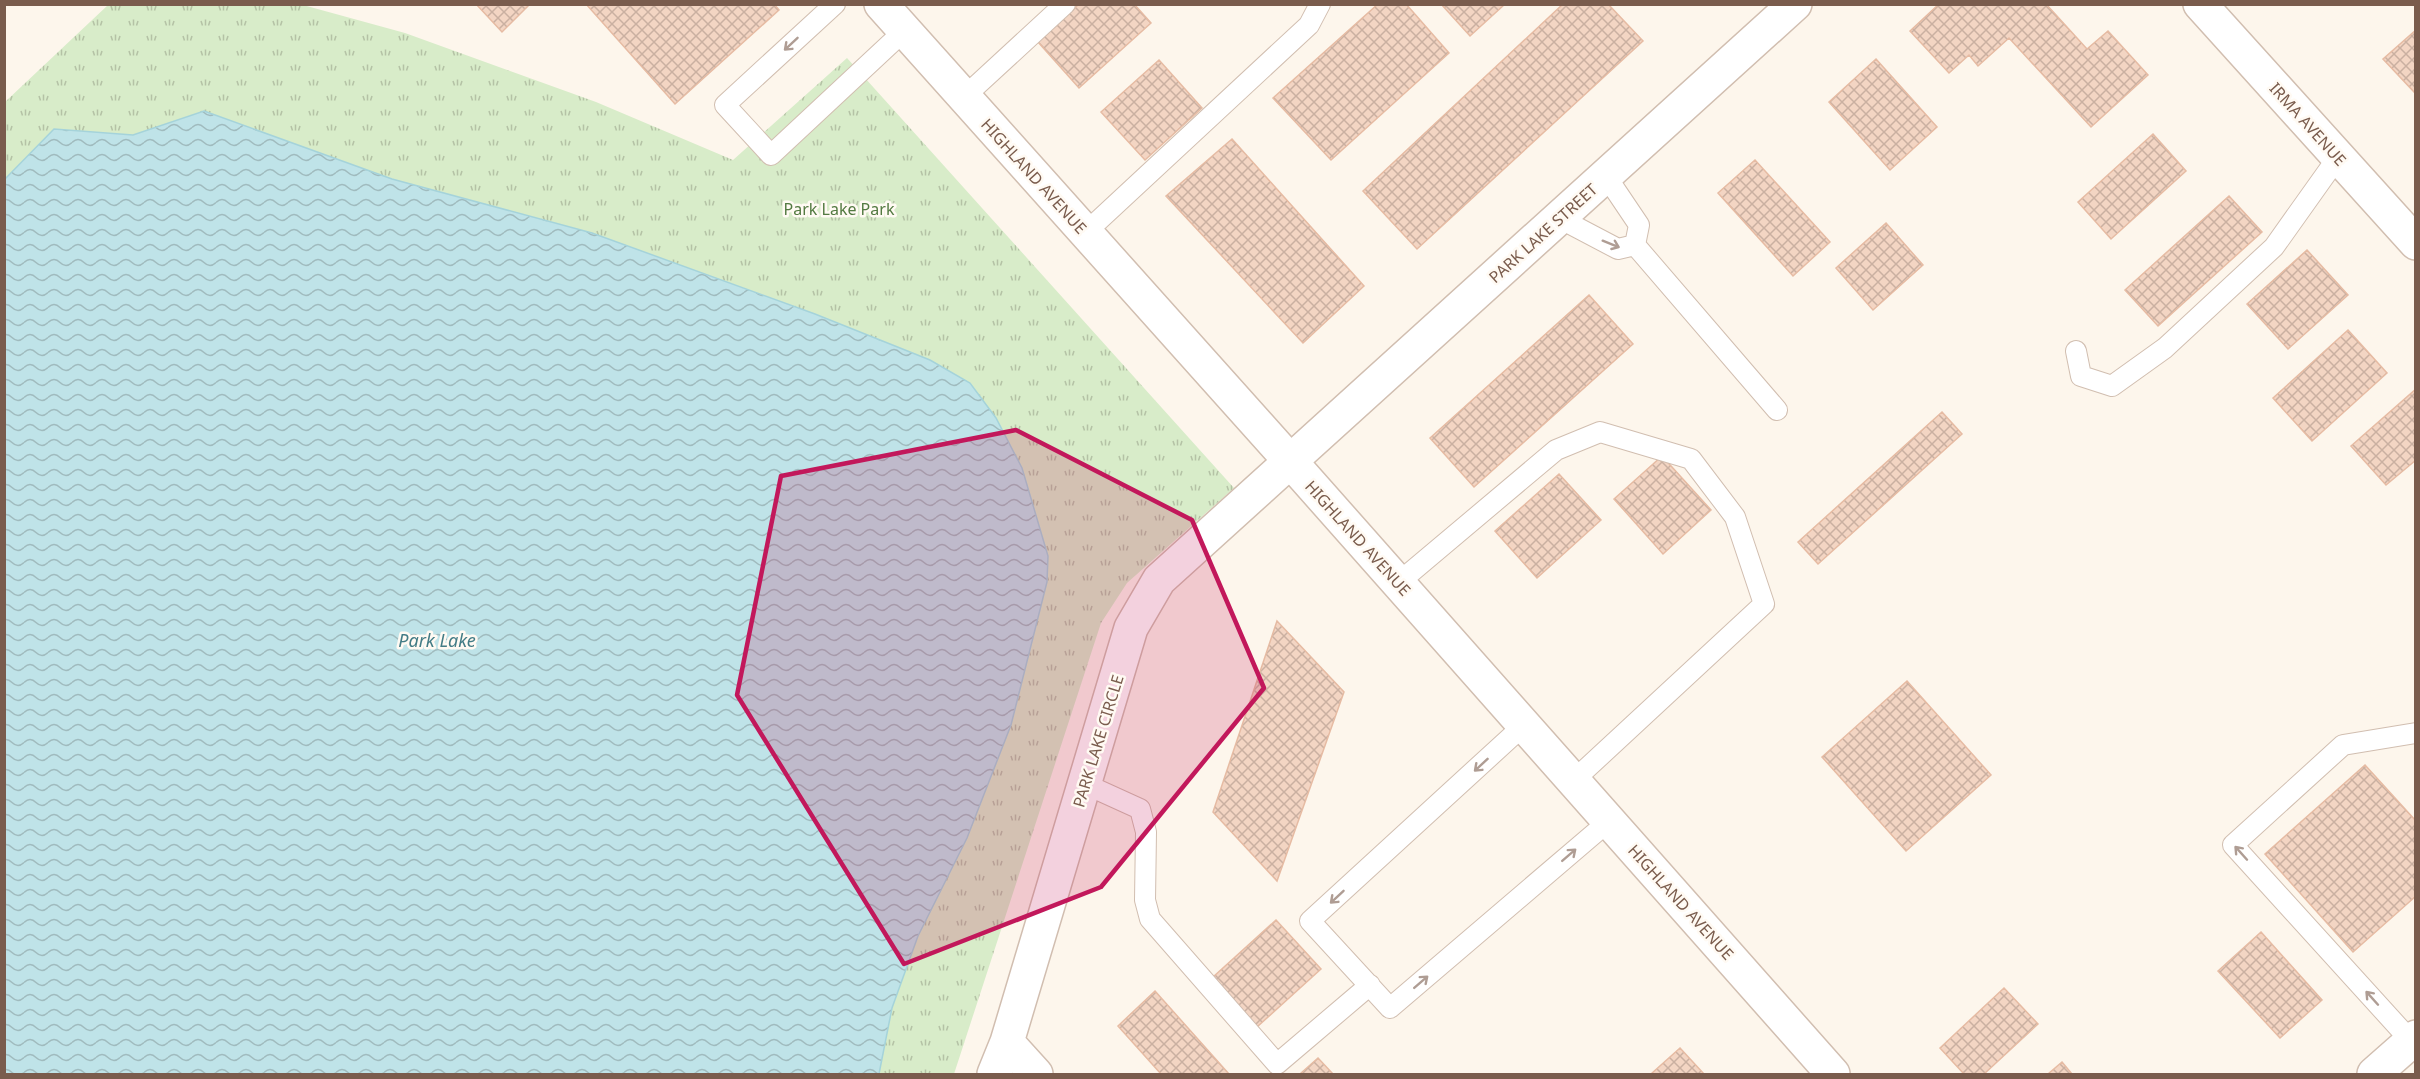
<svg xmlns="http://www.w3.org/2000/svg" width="2420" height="1079" font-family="'Noto Sans',sans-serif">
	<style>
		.grass { fill: url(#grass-tufts) }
		.water { fill: url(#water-waves); stroke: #a5d3da; stroke-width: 1.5 }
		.building { fill: url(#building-cross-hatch); stroke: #e6bba3; stroke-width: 1.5 }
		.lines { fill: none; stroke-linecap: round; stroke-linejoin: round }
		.service-casing { stroke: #d1beb0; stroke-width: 22 }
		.minor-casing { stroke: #d1beb0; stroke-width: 36 }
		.tertiary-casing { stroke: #d1beb0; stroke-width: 36 }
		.service { stroke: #fff; stroke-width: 20 }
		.minor { stroke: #fff; stroke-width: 33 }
		.tertiary { stroke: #fff; stroke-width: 33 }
		.oneway { stroke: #af9d94 }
		.marked { fill: #c2185b; fill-opacity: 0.2; stroke: #c2185b; stroke-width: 4.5; stroke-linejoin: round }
		.labels { text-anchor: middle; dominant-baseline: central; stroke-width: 5; stroke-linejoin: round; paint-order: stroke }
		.street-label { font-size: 16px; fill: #7a5c4d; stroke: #fffaf3 }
		.park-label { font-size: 16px; fill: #537a41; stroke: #fffaf3 }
		.water-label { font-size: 18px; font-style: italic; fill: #437c86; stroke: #fffaf3 }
	</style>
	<defs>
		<pattern id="grass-tufts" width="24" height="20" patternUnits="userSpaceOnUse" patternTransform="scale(1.5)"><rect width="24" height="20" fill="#d8ecc9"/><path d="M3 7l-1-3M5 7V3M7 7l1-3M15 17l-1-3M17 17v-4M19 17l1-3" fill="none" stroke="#b4c2a5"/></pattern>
		<pattern id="water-waves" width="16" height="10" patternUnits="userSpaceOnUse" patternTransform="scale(1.5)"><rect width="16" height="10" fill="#bfe3e8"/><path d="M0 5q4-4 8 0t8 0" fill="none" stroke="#a0bbbe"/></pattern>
		<pattern id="building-cross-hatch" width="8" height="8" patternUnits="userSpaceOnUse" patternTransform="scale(1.5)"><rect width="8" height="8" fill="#f3d5c3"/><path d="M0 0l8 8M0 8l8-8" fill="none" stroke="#cab0a1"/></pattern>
	</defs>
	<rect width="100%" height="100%" fill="#fdf6ec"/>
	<path class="grass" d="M108 5H303L405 33 596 102 733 160 847 58 1234 488 1127 583 1101 623 954 1074H879L892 1008 918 936 967 838 1047 582 1048 556 1022 468 930 360 815 314 592 233 392 179 204 111 133 135 54 129 5 179V102Z"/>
	<path class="water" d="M204 111 392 179 592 233 815 314 930 360 970 383 996 418 1022 468 1048 556 1047 582 1011 725 967 838 918 936 892 1008 879 1074H5V179L54 129 133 135Z"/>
	<path class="building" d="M476 4H530L502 32Z
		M586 4H774L779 10 675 104Z
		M1079 4H1134L1151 23 1079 88 1038 42Z
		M1378 4H1406L1449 53 1331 160 1273 98Z
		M1441 4H1505L1470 36Z
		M1563 4H1608L1643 41 1417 249 1363 191Z
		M1939 4H2046L2087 49 2108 31 2148 75 2091 127 2009 38 1978 66 1969 55 1949 73 1910 31Z
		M2416 30V94L2383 59Z
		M1876 59 1937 127 1890 170 1829 102Z
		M1159 60 1202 108 1145 160 1101 112Z
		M2153 134 2186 171 2111 239 2078 202Z
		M1232 139 1364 286 1303 343 1166 196Z
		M1755 160 1830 242 1793 276 1718 193Z
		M2229 196 2262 232 2158 326 2125 290Z
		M1886 223 1923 265 1873 310 1836 268Z
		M2307 250 2348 295 2288 349 2247 304Z
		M1589 295 1633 344 1474 487 1430 438Z
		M2348 330 2387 373 2312 441 2273 398Z
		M2416 389V460L2386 485 2351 446Z
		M1942 412 1962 434 1818 564 1798 542Z
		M1662 456 1711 510 1663 554 1614 499Z
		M1559 474 1601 520 1537 578 1495 531Z
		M1277 621 1344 692 1277 881 1213 812Z
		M1907 681 1991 775 1906 851 1822 757Z
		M2365 765 2416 821V896L2353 952 2265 854Z
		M1276 920 1321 969 1257 1027 1213 977Z
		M2261 932 2322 1000 2280 1038 2218 971Z
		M2004 988 2038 1024 1984 1074H1964L1940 1048Z
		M1155 991 1229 1074H1161L1118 1026Z
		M1680 1048 1704 1074H1651Z
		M1318 1058 1333 1074H1300Z
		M2062 1062 2072 1074H2048Z"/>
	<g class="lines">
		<g class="service-casing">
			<path id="service" d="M835 4 725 105 771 155 904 31
				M964 97 1065 4
				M1559 218 1618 249 1635 245 1639 225 1606 176
				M1085 233 1309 25 1320 4
				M1635 245 1777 410
				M2076 351 2081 376 2112 386 2165 348 2274 247 2338 157
				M1398 583 1556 450 1600 432 1691 459 1735 517 1764 604 1573 781
				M1524 725 1310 921 1390 1008 1609 821
				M1085 784 1140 809 1146 832 1145 900 1150 919 1277 1064 1370 985
				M2411 1041 2233 845 2343 745 2416 733"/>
		</g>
		<g class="minor-casing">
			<path id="minor" d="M2200 4 2416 243
				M1007 1042 1036 1074
				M994 1074 1007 1042 1131 628 1159 580 1795 4
				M2374 1074 2416 1037"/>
		</g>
		<g class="tertiary-casing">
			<path id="tertiary" d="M881 4 1291 462 1833 1074"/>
		</g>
		<use href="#service" class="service"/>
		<use href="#minor" class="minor"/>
		<use href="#tertiary" class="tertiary"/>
	</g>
	<defs><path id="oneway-shaft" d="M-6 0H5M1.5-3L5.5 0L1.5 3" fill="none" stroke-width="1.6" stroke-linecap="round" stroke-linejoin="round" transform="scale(1.5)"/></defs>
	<g class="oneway">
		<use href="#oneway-shaft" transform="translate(791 44) rotate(137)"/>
		<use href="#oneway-shaft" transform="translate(1611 244) rotate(22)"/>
		<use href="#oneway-shaft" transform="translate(1481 765) rotate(137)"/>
		<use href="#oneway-shaft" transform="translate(2241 853) rotate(-132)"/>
		<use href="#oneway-shaft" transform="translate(1569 855) rotate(-41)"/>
		<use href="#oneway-shaft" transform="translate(1337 897) rotate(137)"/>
		<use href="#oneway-shaft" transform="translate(1421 982) rotate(-41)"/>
		<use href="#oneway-shaft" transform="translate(2372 998) rotate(-132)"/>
	</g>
	<path class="marked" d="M1016 430 1192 520 1264 688 1101 887 904 964 737 695 781 476Z"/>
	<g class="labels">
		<g class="street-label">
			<text transform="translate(2308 124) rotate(48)">IRMA AVENUE</text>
			<text transform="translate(1034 176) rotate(48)">HIGHLAND AVENUE</text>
			<text transform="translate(1543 233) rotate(-42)">PARK LAKE STREET</text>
			<text transform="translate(1358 538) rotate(48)">HIGHLAND AVENUE</text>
			<text transform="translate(1098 741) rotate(-73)">PARK LAKE CIRCLE</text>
			<text transform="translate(1681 902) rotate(48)">HIGHLAND AVENUE</text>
		</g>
		<g class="park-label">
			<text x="839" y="209">Park Lake Park</text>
		</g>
		<g class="water-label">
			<text x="437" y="640">Park Lake</text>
		</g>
	</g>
	<rect width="2420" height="1079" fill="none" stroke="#7a5c4d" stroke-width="12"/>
</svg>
